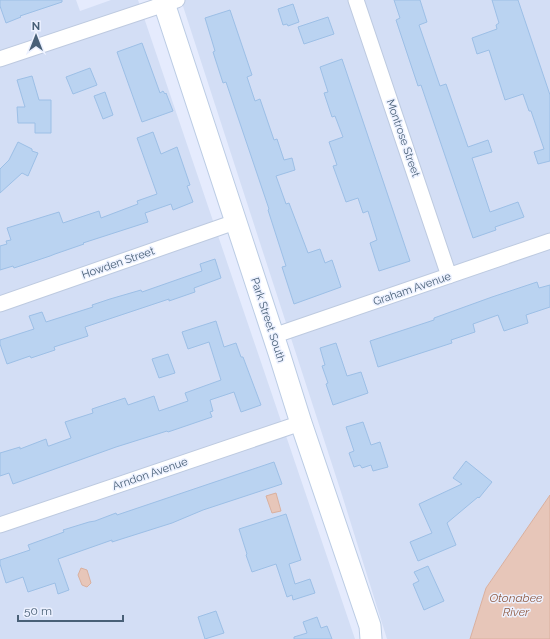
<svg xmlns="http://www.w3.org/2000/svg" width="550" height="639" font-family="Raleway,sans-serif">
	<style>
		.residential { fill: #d3def5 }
		.water { fill: #e7c6b9; stroke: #d9b09f }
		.building { fill: #bad3f1; stroke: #9cbfe6 }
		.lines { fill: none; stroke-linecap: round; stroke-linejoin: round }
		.street-casing { stroke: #bdcae0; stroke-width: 17 }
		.secondary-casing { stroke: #bbcce4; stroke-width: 23 }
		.street { stroke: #fff; stroke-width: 15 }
		.secondary { stroke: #fff; stroke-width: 21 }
		.labels { text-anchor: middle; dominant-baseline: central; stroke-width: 3; stroke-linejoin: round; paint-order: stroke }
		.street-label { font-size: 11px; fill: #496077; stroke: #ecf1ff }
		.water-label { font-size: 12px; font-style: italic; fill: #925d45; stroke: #ecf1ff }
	</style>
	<rect width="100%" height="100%" fill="#e5ebfd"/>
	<path class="residential" d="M0 0H76L80 11 111 0H138L355 639H0Z
		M181 0H550V495L486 588 470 639H387L342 495Z"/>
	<path class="water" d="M276 493 281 511 272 513 266 496Z
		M550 495V639H470L486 588Z
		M81 568 87 570 91 583 87 587 82 585 78 575Z"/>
	<path class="building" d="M0 0H62V2L20 16 21 17 6 23 0 6Z
		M394 0H420L427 22 419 25 440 86 446 84 468 147 488 140 492 152 472 158 490 212 518 202 524 217 495 227 496 230 473 238 421 85 418 86 396 20 400 18Z
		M492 0H518L550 95V161L538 164 534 152 544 149 531 111H529L523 94 505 100 489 50 477 54 472 38 497 29 496 25 499 23Z
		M293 4 299 22 288 26 287 24 283 25 278 9Z
		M230 10 252 75 247 77 255 101 260 99 274 140 277 139 284 160 292 158 295 170 276 176 286 204 289 203 308 253 320 249 325 263 332 260 341 287 294 304 282 267 286 266 268 210 269 209 226 82 223 83 213 52 215 51 205 18Z
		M328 17 334 34 304 44 298 27Z
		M142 43 160 93 163 91 165 94 166 93 173 111 142 122 117 52Z
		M342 59 410 261 379 271 370 243 377 240 368 211 363 213 358 198 346 202 333 166 337 165 329 142 343 137 335 116 332 117 324 93 328 92 320 67Z
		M90 68 97 85 73 94 66 77Z
		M32 76 39 100H51V133H35V123H18L17 107H25L17 80Z
		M105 92 113 115 103 119 94 96Z
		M153 132 161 154 177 147 190 185 187 186 193 202 173 210 171 204 145 213 148 222 83 243 84 244 55 254 50 256 14 268 13 266 0 270V246L7 244 6 241 11 240 7 228 59 212 63 223 99 211 101 218 138 204 137 201 157 194 137 138Z
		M18 142 32 149V151L38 153 28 176 22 173 0 193V169L9 160Z
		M215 259 221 278 194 288 195 292 169 301V299L85 327 88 336 54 347 55 350 31 358 30 356 7 364 0 344V340L34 329 29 316 42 312 46 322 93 307 92 305 110 299 141 290 142 292 202 271 200 264Z
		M537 282 539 288 550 285V307L526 315 528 323 504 331 498 315 473 324 475 332 451 340 452 343 378 367 370 341 434 320V318L492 297Z
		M216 321 224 347 236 343 241 357H243L261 405 241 412 234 392 210 400 213 411 210 412 212 417 168 432 167 431 116 447 13 484 9 473 0 476V453L20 447V449L46 439 48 446H49L71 438 65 422 93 413 92 409 125 398 128 405 154 396 159 411 188 401 185 393 221 380 209 342 188 349 182 332Z
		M336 343 347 376 361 372 368 393 333 405 326 384 328 383 322 366 325 365 320 348Z
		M168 354 175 373 159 378 152 359Z
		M363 422 371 445 380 442 388 467 373 471 371 465 362 468 360 465 354 467 349 453 354 451 346 427Z
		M466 461 492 482 479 498 478 497 447 523 456 545 418 561 410 542 432 533 419 504 462 484 453 478Z
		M274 462 282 484 203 510 172 523 112 542V540L58 559 69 590 58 594 55 583 28 592 23 577 6 583 0 564V560L30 550 28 545 64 532 63 530 89 522 95 521 116 513 117 515Z
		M286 514 301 560 289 564 295 584 310 579 315 593 293 600 292 595 287 597 276 564 252 572 246 555 247 554 239 529Z
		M428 566 444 601 424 610 413 584 419 581 414 572Z
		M216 611 224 633 205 639 198 617Z
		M317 617 321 628 327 626 332 639H294V637L307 633 303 622Z"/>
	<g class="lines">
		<g class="street-casing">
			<path id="street" d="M356 0 449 276
				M0 59 177 0
				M0 304 235 222
				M273 336 550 241
				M0 525 301 423"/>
		</g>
		<g class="secondary-casing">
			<path id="secondary" d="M163 0 279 353 301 423 370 626 371 639"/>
		</g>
		<use href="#street" class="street"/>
		<use href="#secondary" class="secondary"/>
	</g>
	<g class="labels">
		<g class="street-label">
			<text transform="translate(403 138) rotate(71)">Montrose Street</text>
			<text transform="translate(118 263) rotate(-19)">Howden Street</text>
			<text transform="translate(412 289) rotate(-19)">Graham Avenue</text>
			<text transform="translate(268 320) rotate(72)">Park Street South</text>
			<text transform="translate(150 474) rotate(-19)">Arndon Avenue</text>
		</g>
		<g class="water-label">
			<text x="516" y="598">Otonabee<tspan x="516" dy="14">River</tspan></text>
		</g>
	</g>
	<g transform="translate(36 36)" stroke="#ecf1ff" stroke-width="3" paint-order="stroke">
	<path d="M0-3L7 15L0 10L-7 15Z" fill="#496077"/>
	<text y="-6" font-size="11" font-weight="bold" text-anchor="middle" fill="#496077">N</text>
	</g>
	<path d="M18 615v6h105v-6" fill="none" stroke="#496077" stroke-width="2"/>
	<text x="24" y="615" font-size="12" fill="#496077" stroke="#ecf1ff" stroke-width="3" paint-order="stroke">50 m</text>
</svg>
